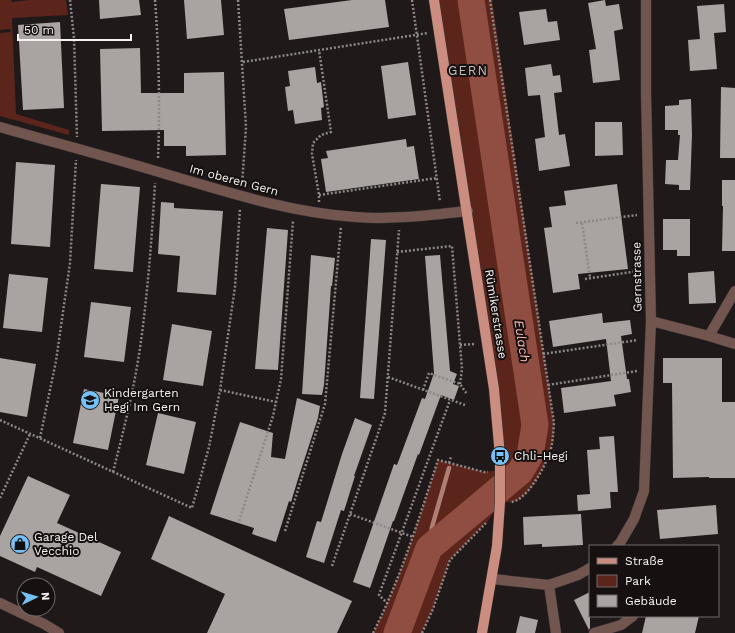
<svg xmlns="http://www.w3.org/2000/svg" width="735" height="633" font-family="'Work Sans',sans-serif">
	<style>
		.green { fill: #5b251c }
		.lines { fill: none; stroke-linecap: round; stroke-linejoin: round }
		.stream { stroke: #af7f76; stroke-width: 4.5 }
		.river { stroke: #904d41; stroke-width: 27 }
		.building { fill: #a9a3a1 }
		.minor-casing { stroke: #393433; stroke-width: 11 }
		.major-casing { stroke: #393433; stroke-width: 11 }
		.path { stroke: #8c8887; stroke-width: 2.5; stroke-dasharray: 2 2; stroke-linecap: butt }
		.minor { stroke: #73554f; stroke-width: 10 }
		.major { stroke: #cc8d81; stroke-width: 10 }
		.labels { text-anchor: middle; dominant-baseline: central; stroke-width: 4; stroke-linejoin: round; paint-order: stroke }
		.street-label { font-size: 12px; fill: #f6f3f2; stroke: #161110 }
		.poi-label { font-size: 12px; fill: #f6f3f2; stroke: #161110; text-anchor: start }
		.neighbourhood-label { font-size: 13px; letter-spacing: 1px; fill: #c5bfbe; stroke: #161110 }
		.water-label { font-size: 13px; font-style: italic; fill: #f6b9ad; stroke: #161110 }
	</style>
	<rect width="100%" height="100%" fill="#1f1a19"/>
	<path class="green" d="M0 0H11L12 2 29 0H66L68 15 12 18 16 114 69 130V135L0 116V33L11 32 10 29 0 30Z
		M434 0H492L554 423C553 429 554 435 553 441 549 459 533 494 516 501 511 503 505 502 500 502L488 521 450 560 433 609 422 633H373C401 578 419 518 438 460L484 472 501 470Z"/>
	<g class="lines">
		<path class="stream" d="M429 548 432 527 449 468"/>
		<path class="river" d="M397 633 429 548 520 472 530 455 535 425 471 0"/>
	</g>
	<path class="building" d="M99 0H139L141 15 100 19Z
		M184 0H221L224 35 187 39Z
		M352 0H385L389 27 289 40 284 9Z
		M605 0 606 6 619 4 623 29 614 31 620 80 593 83 589 50 596 49 588 3Z
		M724 4 726 32 714 33 717 69 690 71 688 40 700 39 697 6Z
		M546 9 548 22 557 21 560 40 524 45 519 12Z
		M60 22 64 108 23 110 18 25Z
		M140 48 141 93H184V73L224 72 226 155 186 156V146H164V130L102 131 100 49Z
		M408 62 416 115 388 119 381 66Z
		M551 64 553 76 560 75 562 92 554 93 559 135 565 134 570 166 539 171 535 139 545 137 540 95 528 96 525 68Z
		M315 67 317 83 321 82 324 107 321 108 322 120 295 124 293 110 288 111 285 87 290 86 288 71Z
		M721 87 735 88V158H720Z
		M691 99 692 135 690 190H679V185L665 184 666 160H678L680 135H678V130H665V106L679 105V100Z
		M595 122H622L623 155 595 156Z
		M406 139 407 147 414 146 419 179 326 192 321 159 328 158 326 151Z
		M16 162 55 165 50 247 11 244Z
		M722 180H735V251H722L723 206H722Z
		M101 184 140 187 133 272 94 269Z
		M617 184 628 269 578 274 580 289 553 293 544 228 552 227 549 207 566 205 564 191Z
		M161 202 174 203V208L223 211 216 295 177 292 180 256 158 254Z
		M663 219H690V256H677V250H663Z
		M267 228 288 230 278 370 255 369Z
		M371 239 386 240 374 399 360 398Z
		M311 255 335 258 332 286H331L324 385 322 395 302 394Z
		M440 255 450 371 457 374 453 384 459 386 454 400 441 395 419 455 418 454 394 521H393L370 588 353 582 394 464 397 465 422 398 425 399 434 373 425 256Z
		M714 271 716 303 689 304 688 273Z
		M9 274 48 278 42 332 3 328Z
		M91 302 131 307 124 362 84 357Z
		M602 313 603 323 630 320 632 334 621 336 627 379H629L631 392 614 395 616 406 564 413 561 388 611 381 606 339 553 347 549 321Z
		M172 324 212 331 203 386 163 380Z
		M0 358 36 364 27 417 0 412Z
		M663 358H722V402H735V478H709V477L673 478 672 383H663Z
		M84 389 119 396 108 450 73 443Z
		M297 398 320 406 318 418 298 479 291 502 289 501 276 542 252 534 254 528 210 514 240 422 273 433 271 457 285 459Z
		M158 413 196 422 184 474 146 465Z
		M355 418 372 425 354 476H355L344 511 341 510 324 563 306 557 317 521 321 522 342 454Z
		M614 436 618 492H610L611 508 578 511 577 495 590 494 587 450 600 449 599 437Z
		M28 476 70 495 57 523 121 552 101 596 37 567 35 572 0 556V536Z
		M716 505 718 534 660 539 657 510Z
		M581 514 583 545 542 547V544L524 545 523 517Z
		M169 516 352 601 337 633H207L225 594 151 559Z
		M590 592V628L589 630 574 600Z
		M520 616 538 620 535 633H516Z
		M646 616H699L695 633H642Z"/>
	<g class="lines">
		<g class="minor-casing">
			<path id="minor" d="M0 127C56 143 113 158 169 175 230 193 292 213 356 217 393 220 430 215 468 211
				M651 321 709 336 735 291
				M709 336 735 344
				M617 546 620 543 634 519 644 491 651 321 646 92V0
				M492 579 549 585 578 575 590 568
				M549 585 556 633
				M0 603 44 624 59 633
				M594 633 621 625 633 616"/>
		</g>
		<g class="major-casing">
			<path id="major" d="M434 0 494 389 500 456V502L497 546 482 633"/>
		</g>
		<path class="path" d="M70 0 74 38 77 137
			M155 0C159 53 160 106 158 159
			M238 0 246 127 242 185
			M412 0 440 202
			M490 0 554 423C553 435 553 446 548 457 543 470 526 501 511 502
			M243 62 428 33
			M319 195 437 178
			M319 202V195L312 154 313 143 321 135 331 132 319 50
			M576 223 637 215
			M582 223 590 278
			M397 252 452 246 462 369 460 384
			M585 279 638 271
			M460 345 474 344
			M543 354 638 340
			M388 377 465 405
			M548 385 637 371
			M220 390 276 402
			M423 390 429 373 460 384 467 394
			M0 420 192 508 209 447 220 390 235 287 240 208
			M40 438 56 361 70 263 76 160
			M449 463 451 457
			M113 472C124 429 135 385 141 341 148 289 152 236 155 183
			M0 498 30 434
			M350 514 413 537
			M239 521 273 416 281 379 293 221
			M285 531 325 404 341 226
			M332 566 385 413 399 230
			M388 604 379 595 450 400
			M373 633C401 578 419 518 438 460L484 472H488
			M422 633 433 609 450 560 486 523"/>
		<use href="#minor" class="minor"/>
		<use href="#major" class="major"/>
	</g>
	<defs>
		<g id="school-disc" transform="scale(1)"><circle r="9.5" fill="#75c0f6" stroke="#161110"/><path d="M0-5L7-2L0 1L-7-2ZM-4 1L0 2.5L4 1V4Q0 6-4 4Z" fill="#111"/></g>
		<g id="bus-disc" transform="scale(1)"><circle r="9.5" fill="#75c0f6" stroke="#161110"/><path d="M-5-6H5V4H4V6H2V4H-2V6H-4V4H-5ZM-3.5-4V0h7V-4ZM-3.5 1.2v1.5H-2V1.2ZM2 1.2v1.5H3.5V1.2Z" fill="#111"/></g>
		<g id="shop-disc" transform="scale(1)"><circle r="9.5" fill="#75c0f6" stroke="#161110"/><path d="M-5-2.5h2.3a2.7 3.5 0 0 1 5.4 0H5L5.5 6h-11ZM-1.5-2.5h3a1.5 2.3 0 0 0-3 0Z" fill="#111"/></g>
	</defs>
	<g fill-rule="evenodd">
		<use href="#school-disc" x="90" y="400"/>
		<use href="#bus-disc" x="500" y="456"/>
		<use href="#shop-disc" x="20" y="544"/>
	</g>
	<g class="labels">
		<g class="street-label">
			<text transform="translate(234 180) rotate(15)">Im oberen Gern</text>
			<text transform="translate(637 277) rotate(-91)">Gernstrasse</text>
			<text transform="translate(496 314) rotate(81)">Rümikerstrasse</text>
		</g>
		<g class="poi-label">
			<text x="104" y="393">Kindergarten<tspan x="104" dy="14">Hegi Im Gern</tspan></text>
			<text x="514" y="456">Chli-Hegi</text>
			<text x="34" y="537">Garage Del<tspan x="34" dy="14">Vecchio</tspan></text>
		</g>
		<g class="neighbourhood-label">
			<text x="468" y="70">GERN</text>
		</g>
		<g class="water-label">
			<text transform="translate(522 341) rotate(81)">Eulach</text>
		</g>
	</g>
	<rect x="589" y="545" width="130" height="72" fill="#161110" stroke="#706b6a"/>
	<rect x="597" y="558" width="20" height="6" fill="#cc8d81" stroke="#706b6a"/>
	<text x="625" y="565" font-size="12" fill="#f6f3f2">Straße</text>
	<rect x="597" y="575" width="20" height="12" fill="#5b251c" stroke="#706b6a"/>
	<text x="625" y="585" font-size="12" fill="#f6f3f2">Park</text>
	<rect x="597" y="595" width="20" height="12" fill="#a9a3a1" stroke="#706b6a"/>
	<text x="625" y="605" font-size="12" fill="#f6f3f2">Gebäude</text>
	<g transform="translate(36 597) rotate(85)"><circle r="19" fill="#161110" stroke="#706b6a"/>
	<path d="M0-3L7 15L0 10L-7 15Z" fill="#75c0f6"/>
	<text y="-6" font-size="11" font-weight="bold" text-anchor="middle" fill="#f6f3f2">N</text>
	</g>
	<path d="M18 34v6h113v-6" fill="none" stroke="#f6f3f2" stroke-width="2"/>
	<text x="24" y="34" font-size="12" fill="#f6f3f2" stroke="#161110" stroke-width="3" paint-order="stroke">50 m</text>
</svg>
